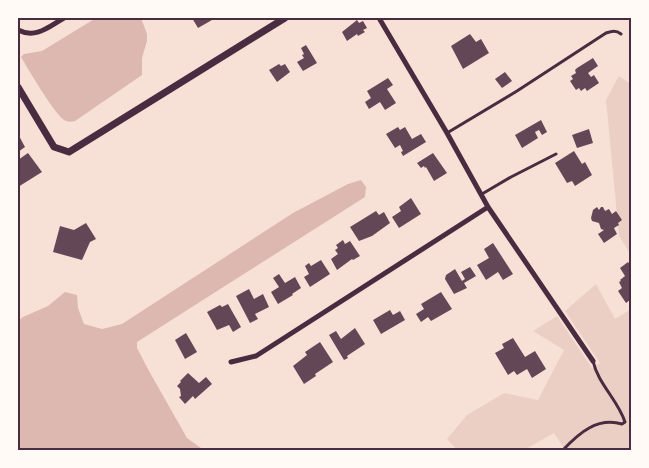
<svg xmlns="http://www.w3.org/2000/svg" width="649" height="468" font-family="'PT Sans Narrow',sans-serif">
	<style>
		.green { fill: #ebcfc5 }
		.water { fill: #dcb8b0 }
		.building { fill: #644757 }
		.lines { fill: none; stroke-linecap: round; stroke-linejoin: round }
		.service { stroke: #4a2c40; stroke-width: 3 }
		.minor { stroke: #4a2c40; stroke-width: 5 }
		.tertiary { stroke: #4a2c40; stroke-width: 7 }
		.neatline { fill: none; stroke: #4a2c40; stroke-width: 2 }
	</style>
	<rect width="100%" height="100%" fill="#f7e1d7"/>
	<path class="green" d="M619 76 631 84V255L619 236 606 100Z
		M596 284 615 319 631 309V450H565L554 433 524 450H457L447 439 467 415 504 393 538 400 564 350 533 331 557 316 592 368 600 363 565 311Z"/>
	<path class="water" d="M96 18H141L147 34V41L142 58V75L75 121C71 122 67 122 64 120 54 113 28 69 21 57L24 54 42 51Z
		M361 180 366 187 365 197 137 342V348L149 371 187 438 201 448 211 450H18V321L23 317 48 306 65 292 77 295 78 308 84 324 102 329 122 324 293 213 348 184Z"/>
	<path class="building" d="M192 18H210L212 20 198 28Z
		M357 20 359 23 363 21 367 28 363 30 365 32 358 36 357 34 347 41 342 32Z
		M470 34 476 42 481 39 489 53 463 69 451 46Z
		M306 45 317 63 303 71 297 62 304 58 302 55 304 54 301 48Z
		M593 58 598 66 588 73 591 77 594 75 599 83 587 91 585 88 581 91 579 88 576 90 570 81 573 79 571 76 576 73 575 70 577 68Z
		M279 64 281 66 285 64 290 72 277 82 269 70Z
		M505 72 512 81 502 88 495 79Z
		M388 78 393 85 387 89 396 103 385 110 380 102 369 109 365 102 371 98 367 91Z
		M541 120 547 132 542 135 539 130 535 132 538 138 522 148 515 135Z
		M398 127 400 130 405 127 412 139 421 134 426 142 403 156 401 152 403 151 400 145 395 148 386 134Z
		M589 129 593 143 577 148 572 135Z
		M18 134 25 147 18 152Z
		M574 151 582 164 585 162 592 175 575 186 572 181 567 183 555 163Z
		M28 153 42 172 18 187V160Z
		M433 153 447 173 434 181 426 167 425 168 424 166 421 168 417 163Z
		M411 198 421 214 399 228 392 217 401 211 399 207Z
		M597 207 599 210 601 207H603L605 211 609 209 612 214 616 211 622 220 618 223 619 225 614 228 617 234 604 243 598 234 604 230 601 229 599 223 592 221 591 218 593 210Z
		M376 211 379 215 384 212 390 223 372 236 359 241 350 227Z
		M86 223 96 239 90 242 82 260 53 252 60 226 74 230Z
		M343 240 345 244 350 241 360 256 353 260 352 259 337 270 331 259 338 254 335 250 338 248 336 245Z
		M493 243 513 274 503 280 498 272 486 280 477 265 489 258 484 249Z
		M321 260 330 274 310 287 304 277 309 274 305 266 309 263 311 266Z
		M628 262 632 267V303L630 300 626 303 618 291 622 288 619 282 621 281 620 280 625 276 620 268Z
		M470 267 476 276 464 283 467 288 454 294 445 279 446 275 455 269 462 281 465 279 461 272Z
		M279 274 285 283 295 277 301 288 292 294 293 295 278 304 271 292 279 287 273 278Z
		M249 289 254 299 263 294 269 307 255 314 258 319 250 323 236 296Z
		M441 292 452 309 431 321 428 317 421 322 416 314 424 309 421 304Z
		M228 304 241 327 233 332 229 325 217 330 207 312 220 305 222 307Z
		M390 310 393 315 400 311 405 320 381 334 373 320Z
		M355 328 365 344 347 356 348 358 344 360 329 335 336 331 341 339Z
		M186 333 197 352 185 359 175 340Z
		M513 338 525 357 535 351 546 369 532 378 527 369 517 375 514 371 508 375 495 353 504 348 502 344Z
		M320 342 333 362 315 374 316 376 304 384 293 366 307 355 305 352Z
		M188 373 199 383 206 377 212 384 195 399 193 396 185 404 179 397 181 396 180 389 177 386 181 382 180 381Z"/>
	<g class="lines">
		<path class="service" d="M447 133 517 91 606 33C612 31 616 30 621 34
			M482 194 511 177 556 154
			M563 450C579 433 597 417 622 424L625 422C618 400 598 384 593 361"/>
		<path class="minor" d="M379 18 447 133 488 207 593 361
			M18 30C36 39 48 27 64 18
			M231 362 256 356 488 207"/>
		<path class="tertiary" d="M18 87 54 147 69 152 285 18"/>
	</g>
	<rect width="649" height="468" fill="none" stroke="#fffaf5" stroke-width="38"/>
	<rect x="19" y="19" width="611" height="430" class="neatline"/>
</svg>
